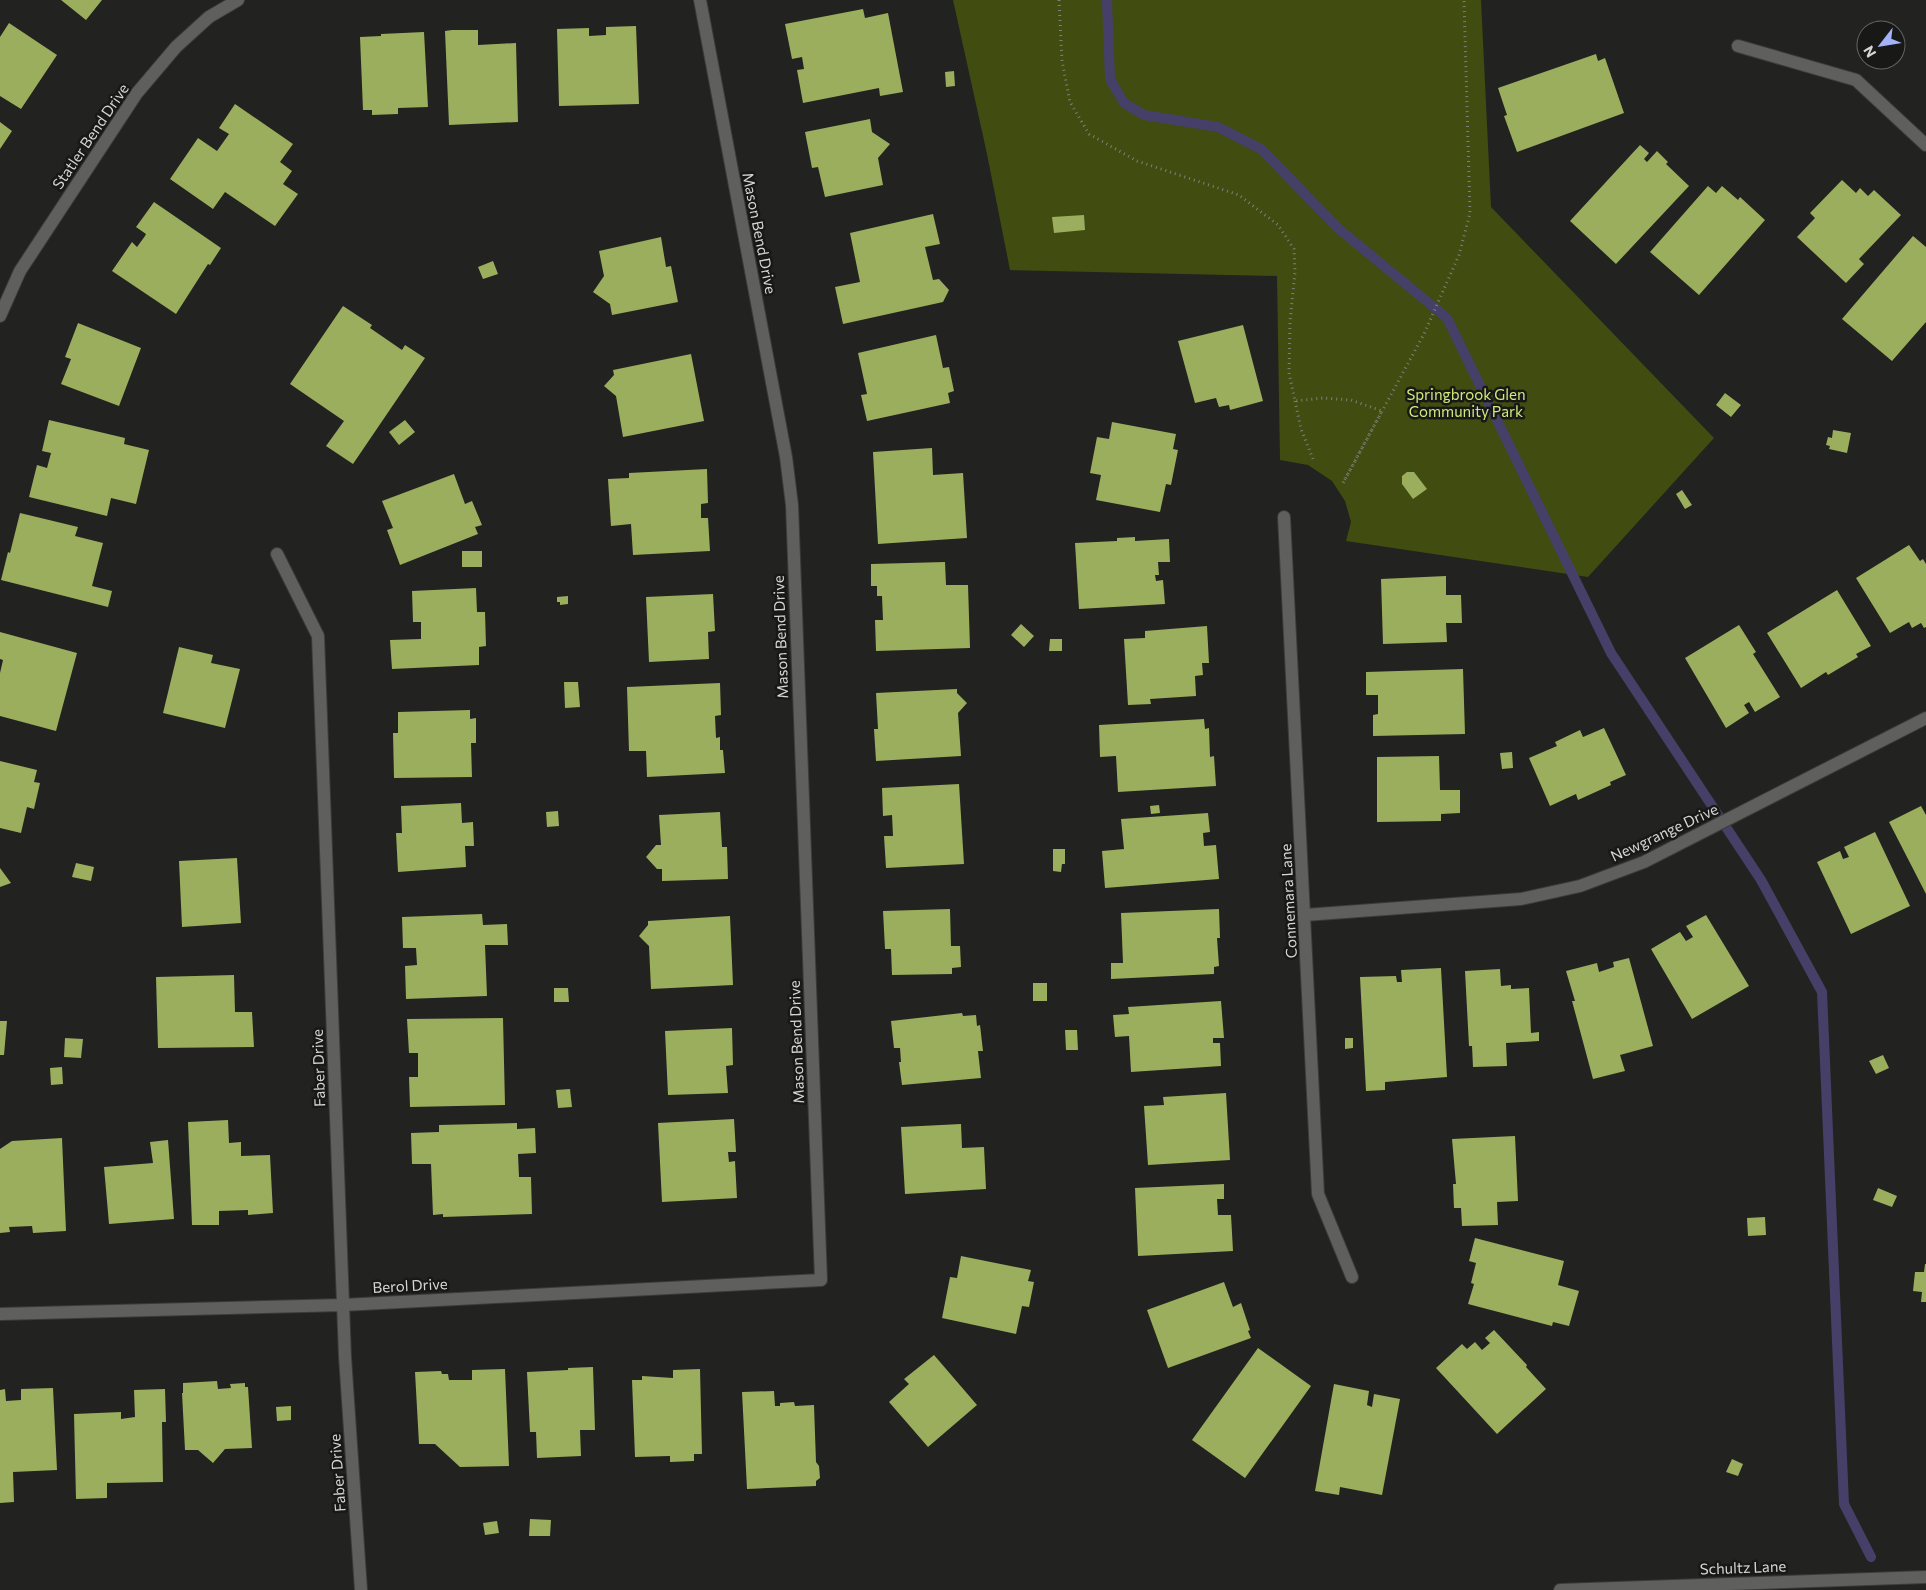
<svg xmlns="http://www.w3.org/2000/svg" width="1926" height="1590" font-family="Commissioner,sans-serif">
	<style>
		.green { fill: #404c10 }
		.lines { fill: none; stroke-linecap: round; stroke-linejoin: round }
		.stream { stroke: #464068; stroke-width: 10 }
		.building { fill: #9bae5d }
		.street-casing { stroke: #3b3c3a; stroke-width: 14 }
		.secondary-casing { stroke: #3b3c3a; stroke-width: 14 }
		.path { stroke: #7f7f7d; stroke-width: 3; stroke-dasharray: 1 4; stroke-linecap: butt }
		.street { stroke: #5f605d; stroke-width: 12 }
		.secondary { stroke: #5f605d; stroke-width: 12 }
		.labels { text-anchor: middle; dominant-baseline: central; stroke-width: 5; stroke-linejoin: round; paint-order: stroke }
		.street-label { font-size: 15px; fill: #d5d6d4; stroke: #181917 }
		.park-label { font-size: 15px; fill: #d0ea7c; stroke: #181917 }
	</style>
	<rect width="100%" height="100%" fill="#222220"/>
	<path class="green" d="M953 0H1481L1491 207 1714 438 1588 577 1346 541 1351 522 1345 501 1332 481 1308 465 1280 460 1277 276 1010 270 987 154Z"/>
	<g class="lines">
		<path class="stream" d="M1107 0 1110 79 1124 103 1144 115 1218 127 1261 149 1339 229 1447 318 1611 653 1761 880 1822 992 1844 1504 1871 1557"/>
	</g>
	<path class="building" d="M61 0H102L86 20Z
		M863 9 865 18 888 13 903 92 880 96 879 88 803 103 797 70 804 69 802 57 792 59 785 24Z
		M9 23 57 55 21 109 0 96V37Z
		M636 26 639 104 559 106 557 29 589 28V36L606 35V27Z
		M452 30H478V45L516 43 518 122 449 125 445 31Z
		M424 32 428 107 398 108V114L372 115V110H363L360 37 381 36V34Z
		M1596 54 1598 61 1605 58 1624 113 1517 152 1504 116 1507 115 1498 88Z
		M954 71 955 86 946 87 945 72Z
		M235 104 293 144 280 162 292 171 283 184 298 194 275 226 225 192 213 209 170 179 198 138 217 151 229 134 219 128Z
		M870 119 872 132 890 144 878 158 883 185 825 197 818 167 812 168 805 132Z
		M0 122 12 131 0 149Z
		M1640 145 1649 153 1644 159 1647 162 1657 151 1668 162 1666 164 1689 186 1616 264 1570 221Z
		M1842 180 1856 193 1860 188 1868 196 1874 190 1901 215 1859 259 1864 264 1846 283 1797 237 1815 218 1810 213Z
		M1708 186 1716 193 1722 186 1738 200 1740 197 1765 220 1699 295 1650 252Z
		M154 202 221 248 210 265 208 264 176 314 112 271 132 242 137 247 145 236 146 234 136 227Z
		M933 214 940 244 925 247 933 280 939 279 949 290 943 302 843 324 835 287 860 282 850 233Z
		M1084 215 1085 230 1054 233 1052 217Z
		M1913 236 1926 247V322L1892 361 1842 319Z
		M661 237 666 267 671 266 678 302 612 315 610 304 593 292 604 276 599 251Z
		M493 261 498 274 483 279 478 267Z
		M343 306 372 325 370 328 402 350 405 345 425 358 353 464 326 446 344 421 290 384Z
		M78 323 141 348 119 406 61 384 71 359 65 357Z
		M1243 325 1263 401 1230 410 1229 405 1219 407 1216 398 1195 403 1178 341Z
		M936 335 943 368 949 367 954 391 948 393 950 403 867 421 861 395 867 394 858 353Z
		M691 354 704 421 623 437 616 396 604 386 614 375 613 370Z
		M1725 393 1741 405 1731 417 1716 405Z
		M49 420 125 438 124 444 149 450 136 504 111 498 107 516 29 497 37 465 47 468 51 453 42 451Z
		M405 420 415 432 399 445 389 432Z
		M1112 422 1176 434 1173 449 1178 450 1171 485 1166 484 1160 512 1096 500 1101 475 1090 473 1097 437 1109 439Z
		M1833 430 1851 433 1847 453 1829 449 1830 446 1826 445 1828 437 1832 438Z
		M932 448 933 475 963 473 967 538 878 544 873 452Z
		M707 469 708 503 701 504V518H708L710 551 633 555 631 524 611 526 608 479 629 478V473Z
		M1407 472H1414L1427 489 1413 499 1402 484V476Z
		M454 474 465 504 472 501 482 525 475 527 478 534 400 565 387 530 393 528 382 501Z
		M1682 490 1692 505 1685 509 1676 494Z
		M20 513 78 527 75 536 103 543 92 586 112 591 108 607 1 580 8 552 10 553Z
		M1135 537V541L1169 539 1170 562H1158L1159 575H1155L1156 581 1163 580 1165 604 1079 609 1075 543 1117 541V538Z
		M1909 545 1920 561 1923 559 1926 564V627L1924 628 1921 623 1912 628 1909 622 1890 633 1856 578Z
		M462 551H482V567H462Z
		M945 562 946 585H968L970 648 876 651 875 620H883L882 596H877V586H871V564Z
		M1446 576V595H1461L1462 623H1446L1447 642 1383 644 1381 579Z
		M476 588 477 612H485L486 646 479 647V665L392 669 390 640 421 639V622H413L412 591Z
		M1837 590 1871 646 1856 654 1858 657 1828 675 1826 672 1801 688 1767 633Z
		M713 594 715 631 708 632 709 659 649 662 646 597Z
		M568 596V604L560 605V602H557V597Z
		M1021 624 1034 636 1024 647 1011 635Z
		M1739 625 1756 652 1753 654 1780 697 1755 712 1749 702 1744 705 1749 713 1726 728 1685 658Z
		M1207 626 1209 663H1202L1203 675 1195 676 1196 696 1150 699 1151 704 1128 705 1124 639 1145 638V631Z
		M0 632 77 653 56 731 0 716V673L3 660 0 659Z
		M1050 639H1062V651H1049Z
		M179 647 213 655 211 663 240 669 225 728 163 713Z
		M1463 669 1465 734 1373 736V715L1378 714V695H1366V672Z
		M564 682H578L580 707 565 708Z
		M720 683 721 715 715 716 716 738 720 737V750H723L725 773 647 777 646 751H629L627 687Z
		M957 689V693L967 703 958 713 961 756 876 761 874 729H878L876 693Z
		M470 710V719L476 718V743H471L472 777 394 778 393 733H398V712Z
		M1204 719 1205 729 1209 728 1210 757 1214 756 1216 786 1118 792 1116 756 1100 757 1099 725Z
		M1604 728 1626 775 1610 782 1611 785 1578 800 1576 794 1550 806 1529 758 1557 746 1555 742 1580 730 1583 737Z
		M1512 752 1513 768 1502 769 1500 753Z
		M1439 756 1440 790H1460V813L1441 814V821L1377 822V757Z
		M0 761 37 770 34 782 40 783 34 809 27 807 21 833 0 828Z
		M959 784 964 864 886 868 884 836H893L892 815 883 816 882 788Z
		M461 803 462 823 473 822 474 846H465L466 867 398 872 396 833H402L401 806Z
		M1159 805 1160 813 1151 814 1150 806Z
		M1921 806 1926 815V894L1889 822Z
		M558 811 559 826 547 827 546 812Z
		M720 812 722 847H727L728 879 662 881V869H657L646 857 656 845H661L659 815Z
		M1208 813 1210 832 1203 833 1204 846 1216 845 1219 879 1105 888 1102 851 1124 849 1121 819Z
		M1875 832 1910 906 1851 934 1817 862 1840 851 1843 859 1849 857 1844 847Z
		M1053 849H1065V864H1062L1061 872 1053 871Z
		M237 858 241 923 182 927 179 861Z
		M76 863 94 867 91 881 72 877Z
		M0 868 11 883 0 887Z
		M950 909 951 946H960L961 967 952 968V974L892 975 891 949H885L883 911Z
		M1219 909 1220 938H1217L1219 966 1214 967V974L1111 979V963H1123L1121 913Z
		M482 914 483 925 507 924 508 945H485L487 996 406 999 405 966 417 965 416 948H403L402 917Z
		M1706 915 1749 986 1692 1019 1651 949 1680 932 1686 941 1693 937 1686 926Z
		M730 916 733 985 651 989 649 946 639 936 648 925V921Z
		M1629 958 1653 1046 1620 1055 1625 1071 1593 1079 1572 1001H1575L1566 971 1597 963 1599 972 1614 967 1613 962Z
		M1441 968 1447 1077 1385 1082V1090L1366 1091 1360 977 1396 976 1397 982H1402L1401 970Z
		M1500 969 1501 986 1511 985V989L1529 988 1531 1033 1539 1032V1041L1506 1043 1507 1066 1473 1067 1472 1046H1469L1465 971Z
		M234 975 235 1012H252L254 1047 158 1048 156 977Z
		M1033 983H1047V1001H1033Z
		M554 988H568L569 1002H554Z
		M1221 1001 1224 1038H1213V1043H1220L1221 1066 1131 1072 1129 1036 1115 1037 1113 1015 1129 1014 1128 1007Z
		M962 1013 963 1016 976 1015 977 1026 980 1025 983 1051H978L981 1078 902 1085 899 1062H901L900 1048H894L891 1021Z
		M503 1018 505 1105 410 1107 409 1077H418V1053H409L407 1019Z
		M0 1021H7L4 1055H0Z
		M732 1028 733 1065 726 1066 728 1093 668 1095 665 1031Z
		M1065 1030H1077L1078 1050H1066Z
		M65 1038 83 1039 81 1058 64 1057Z
		M1345 1038H1353V1048L1345 1049Z
		M1883 1055 1889 1068 1876 1074 1869 1061Z
		M62 1067 63 1084 51 1085 50 1068Z
		M570 1089 572 1107 558 1108 556 1090Z
		M1226 1093 1230 1160 1148 1165 1144 1106 1164 1105 1163 1097Z
		M734 1119 736 1152H728L729 1162 735 1161 737 1198 662 1202 658 1123Z
		M228 1120 229 1143 241 1142V1156L270 1155 273 1213 248 1215V1210L219 1211V1225H192L188 1122Z
		M517 1123V1129L535 1128 536 1153 518 1154 519 1177H531L532 1214 443 1217V1214L433 1215 431 1164H412L411 1133 439 1132V1125Z
		M961 1124 962 1148 984 1147 986 1189 905 1194 901 1127Z
		M1515 1136 1518 1201 1497 1202 1498 1225 1462 1226 1461 1208H1454L1453 1184H1456L1452 1139Z
		M62 1138 66 1231 33 1233 32 1226 9 1227 10 1232 0 1233V1149L12 1141Z
		M168 1140 174 1219 109 1224 104 1167 153 1163 150 1142Z
		M1224 1184V1199H1217L1218 1215H1231L1233 1251 1138 1256 1135 1188Z
		M1878 1188 1897 1196 1892 1207 1873 1200Z
		M1765 1217 1766 1235 1748 1236 1747 1218Z
		M1475 1238 1564 1261 1558 1285 1579 1291 1569 1326 1553 1322 1552 1326 1468 1304 1474 1284 1471 1283 1476 1263 1469 1261Z
		M961 1256 1031 1270 1028 1281 1034 1282 1029 1307 1022 1306 1016 1334 942 1318 950 1277 957 1278Z
		M1925 1264H1926V1302H1921L1922 1292 1913 1291 1915 1272H1924Z
		M1224 1282 1233 1307 1241 1303 1250 1330 1248 1331 1251 1338 1168 1368 1147 1310Z
		M1494 1330 1527 1365 1526 1367 1546 1389 1497 1434 1436 1368 1462 1344 1467 1349 1475 1342 1482 1350 1490 1343 1485 1338Z
		M1258 1348 1311 1386 1245 1478 1192 1440Z
		M934 1355 977 1405 928 1447 889 1402 909 1384 904 1379Z
		M593 1367 595 1430H580L581 1456 537 1458 536 1432H530L527 1372 568 1370V1368Z
		M505 1369 509 1466 460 1467 435 1444H419L415 1372 441 1371 442 1374H448L449 1380H472V1370Z
		M700 1369 702 1454H694V1461L670 1462V1456L635 1457 632 1380H642V1376L673 1378V1370Z
		M217 1381 218 1389 231 1388 230 1384 245 1383V1387H248L252 1448 225 1449 213 1463 198 1450H185L182 1393H183V1383Z
		M1334 1384 1369 1391 1367 1405 1372 1407 1374 1394 1400 1399 1382 1495 1340 1487 1339 1495 1315 1491Z
		M53 1388 57 1470 13 1472 14 1502 0 1503V1390L5 1389 6 1401 21 1400V1389Z
		M165 1389 166 1422H162L163 1482 107 1483V1498L76 1499 74 1414 121 1412V1419L135 1417 134 1390Z
		M774 1391 775 1406H780V1403L794 1402 795 1406 814 1405 816 1462 819 1466 820 1478 816 1481V1486L747 1489 742 1392Z
		M291 1406V1420L277 1421 276 1407Z
		M1732 1459 1743 1464 1738 1476 1726 1472Z
		M530 1519 551 1520 550 1536H529Z
		M497 1521 499 1533 485 1535 483 1523Z"/>
	<g class="lines">
		<g class="street-casing">
			<path id="street" d="M1738 46 1856 80 1926 145
				M0 316 20 271 137 93 176 47 209 17 238 0
				M1284 517 1318 1194 1352 1277
				M277 554 318 636 345 1357 361 1590
				M1305 915 1521 899 1580 886 1644 862 1926 718
				M0 1314 343 1305 821 1280 792 505 786 457 700 0"/>
		</g>
		<g class="secondary-casing">
			<path id="secondary" d="M1560 1590 1926 1577"/>
		</g>
		<path class="path" d="M1059 0 1062 61 1070 102 1089 134 1137 161 1239 195 1278 225 1294 249 1295 272 1290 322 1289 373 1295 401 1323 398 1351 400 1382 411 1343 483 1424 334 1459 255 1470 213 1464 0
			M1295 401 1301 429 1313 459"/>
		<use href="#street" class="street"/>
		<use href="#secondary" class="secondary"/>
	</g>
	<g class="labels">
		<g class="street-label">
			<text transform="translate(90 136) rotate(-56)">Statler Bend Drive</text>
			<text transform="translate(760 233) rotate(79)">Mason Bend Drive</text>
			<text transform="translate(780 637) rotate(-92)">Mason Bend Drive</text>
			<text transform="translate(1664 832) rotate(-25)">Newgrange Drive</text>
			<text transform="translate(1288 901) rotate(-93)">Connemara Lane</text>
			<text transform="translate(796 1042) rotate(-92)">Mason Bend Drive</text>
			<text transform="translate(318 1068) rotate(-92)">Faber Drive</text>
			<text transform="translate(410 1285) rotate(-3)">Berol Drive</text>
			<text transform="translate(337 1473) rotate(-94)">Faber Drive</text>
			<text transform="translate(1743 1567) rotate(-2)">Schultz Lane</text>
		</g>
		<g class="park-label">
			<text x="1466" y="394">Springbrook Glen<tspan x="1466" dy="17">Community Park</tspan></text>
		</g>
	</g>
	<g transform="translate(1881 45) rotate(239)"><circle r="24" fill="#181917" stroke="#646563"/>
	<path d="M0-4L9 19L0 12L-9 19Z" fill="#a4b2fc"/>
	<text y="-8" font-size="14" font-weight="bold" text-anchor="middle" fill="#d5d6d4">N</text>
	</g>
</svg>
